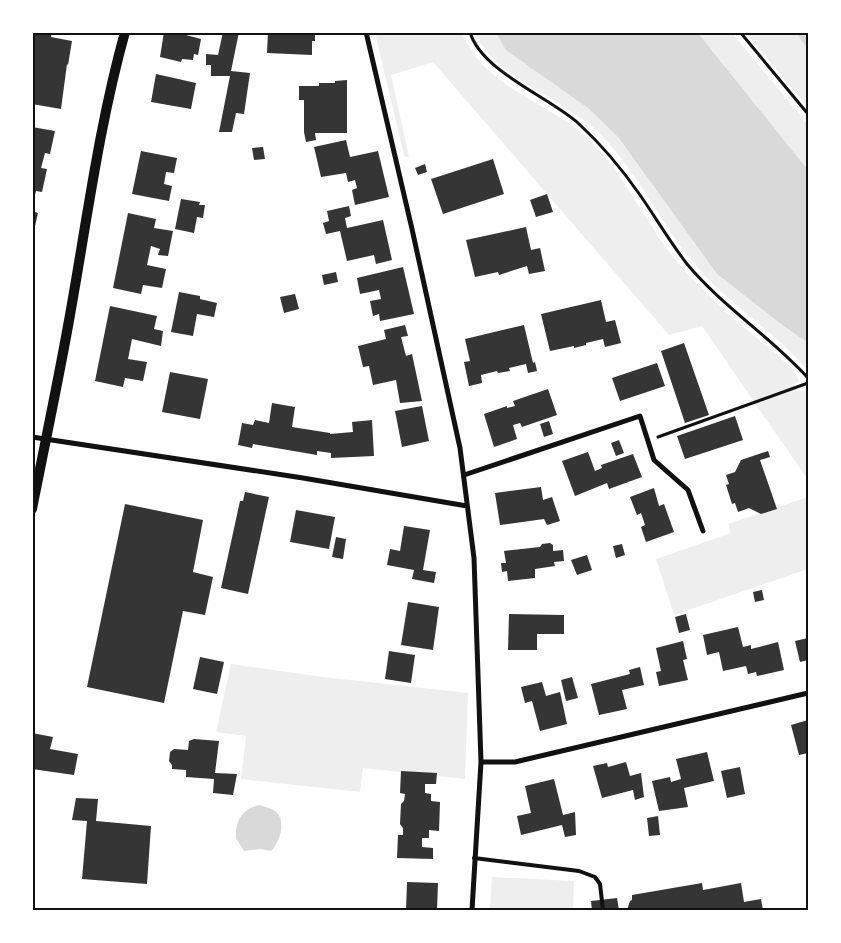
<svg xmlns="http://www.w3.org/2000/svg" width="841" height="943" font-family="Arial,sans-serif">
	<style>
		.green { fill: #eee }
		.water { fill: #d9d9d9 }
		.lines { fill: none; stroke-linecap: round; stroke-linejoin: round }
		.stream { stroke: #d9d9d9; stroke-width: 6 }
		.building { fill: #353535 }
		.path { stroke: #111; stroke-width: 3 }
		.service { stroke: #111; stroke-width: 4 }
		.minor { stroke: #111; stroke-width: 5 }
		.secondary { stroke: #111; stroke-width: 10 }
		.neatline { fill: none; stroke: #111; stroke-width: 2 }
	</style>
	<rect width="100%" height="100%" fill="#fff"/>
	<path class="green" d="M375 33H462C484 87 544 100 585 136 623 170 646 225 679 264 712 304 754 334 793 369L799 381 794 385 798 391 808 390V480L702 326 669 335 433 62 391 75 409 157H406L404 155Z
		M475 33H496L497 35 588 108 618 137 717 274 785 327 808 343V371C776 332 731 306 698 268 661 226 638 170 597 131 562 98 496 78 475 33Z
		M698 33H732L808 125V170Z
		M746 33H808V108Z
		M808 497V569L674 615 656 559 731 533 728 524Z
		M231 664 323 677 468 693 465 779 363 768 360 792 241 779 246 736 216 732Z
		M492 877 574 881 573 910H490Z"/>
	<path class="water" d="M496 33H698L808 170V343L785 327 717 274 618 137 588 108 506 50Z
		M260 805C264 807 271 808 275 811 287 820 280 842 271 851L261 849 244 851 236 838C235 821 242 808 260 805Z"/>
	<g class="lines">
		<path class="stream" d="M799 32 808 44"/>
	</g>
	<path class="building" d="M32 32H52L51 37 72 41 68 65 67 64 61 109 32 104Z
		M164 32H175L201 39 198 55 194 54 193 60 182 59 181 62 160 57Z
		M223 32H239L231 71 250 73 244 114 236 113 232 132H219L230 76H211V65H206V54L218 55Z
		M268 32H315V41H312V55L267 53Z
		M156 74 196 83 191 109 151 102Z
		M347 80V133H315L316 140 306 142 304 132V100H299V86H319V83H335V81Z
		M32 127 55 131 50 154 45 153 41 168 47 169 42 192 36 191 33 203Z
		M346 140 350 157 378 151 389 197 355 205 352 190 357 188 355 180 348 182 346 173 321 177 314 147Z
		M263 147 265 159 254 160 252 148Z
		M141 151 177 158 174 173 166 172 164 184 172 186 169 201 132 194Z
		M493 159 504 194 443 214 431 179Z
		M425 164 427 172 418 175 415 168Z
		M547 194 553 212 536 217 530 200Z
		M181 199 200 202 199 205H205L203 218 197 217 194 233 175 229Z
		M349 206 351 216 345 218 347 228 383 220 392 260 376 264 374 255 347 261 340 231 326 234 323 223 329 221 327 211Z
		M32 211 38 213 33 235H32Z
		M128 213 156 219 154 228 173 231 168 256 158 255 160 249 151 246 147 265 166 269 162 288 143 285 141 294 113 288Z
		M526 227 531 250 540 248 545 271 529 274 527 266 499 275 498 272 475 277 466 240Z
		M403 267 414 314 380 321 379 314 373 316 370 301 381 299 379 290 360 294 357 278Z
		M336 272 338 282 324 285 322 275Z
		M179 292 200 296V299L217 303 214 317 197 314 193 336 171 332Z
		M295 294 299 309 284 313 280 297Z
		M601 300 606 322 615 320 621 343 605 347 603 339 586 343V345L574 348V346L550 351 541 314Z
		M110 306 157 316 154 329 163 331 161 346 132 339 128 359 147 362 143 381 125 378 123 387 95 381Z
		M405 325 408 336 401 337 406 356 412 354 422 401 400 403 396 380 373 385 369 366 363 367 358 346 386 339 384 330Z
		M524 325 533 363 535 362 537 371 528 373 526 364 509 368 510 371 498 373 497 371 481 375 482 383 469 386 464 362 470 361 465 339Z
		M684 343 709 415 685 423 661 351Z
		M657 363 665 386 620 401 612 378Z
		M170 372 208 379 200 419 162 412Z
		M548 389 557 415 522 427 520 423 513 425 517 439 494 447 484 414 507 406V408L515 406 513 401Z
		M272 403 295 407 292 427 330 433V434L353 432 352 422 372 420 374 456 331 458V453L317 451V455L253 444 252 448 238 445 242 423 253 425 255 420 269 423Z
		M422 406 429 441 402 447 395 411Z
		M735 416 743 440 685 459 677 436Z
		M549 421 553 434 544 437 540 424Z
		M619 440 624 453 616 456 611 443Z
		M768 451 770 457 760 460 777 509 761 514 749 508 738 512 735 503 732 504 726 485 729 484 726 475 735 472 741 460Z
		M588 452 595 471 602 468 601 465 633 454 642 477 609 489 607 483 575 496 562 461Z
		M541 487 543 500 552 497 560 521 547 525 544 519 500 525 495 493Z
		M654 488 659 506 664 504 674 532 646 542 641 527 645 525 641 513 637 515 630 497Z
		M245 492 269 497 248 594 221 588 240 501H243Z
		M125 504 203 520 193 572 213 577 205 615 183 611 164 703 87 687Z
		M296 510 335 517 329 549 290 542Z
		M404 526 430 530 423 570 436 572 434 583 412 579 414 570 387 565 390 549 400 551Z
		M336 537 346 539 343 559 332 557Z
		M550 543 553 545V551L563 550 564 561 554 562 555 566 535 569V578L508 581 507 571 502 572 501 563H506L504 551 540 547 542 544Z
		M622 544 625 555 616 558 613 546Z
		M587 555 592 570 577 575 571 560Z
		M762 590 764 600 755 602 753 592Z
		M408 602 439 607 433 650 401 645Z
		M509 614 564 615V634H537V650H508Z
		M686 614 690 630 679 633 675 617Z
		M738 627 743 647 751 645V649L778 642 784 670 757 676 756 672 748 674 746 666 723 671 719 652 707 655 703 635Z
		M808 638V660L800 662 795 641Z
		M683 641 687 659 683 660 688 680 659 686 656 672 661 671 656 648Z
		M389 651 415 655 411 683 385 679Z
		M200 657 224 662 217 694 193 689Z
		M640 667 644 685 622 690 627 709 599 715 591 684 630 674 629 670Z
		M572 677 578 698 566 701 561 680Z
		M542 682 546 696 560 692 567 724 540 731 532 701 525 703 521 687Z
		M808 720V753L799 755 791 725Z
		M32 733 53 737 50 749 78 754 74 775 32 769Z
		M194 739 219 741 215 773 237 774 233 795 213 793 214 779 186 777V770L172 769V765L169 761 170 752 174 749 188 750 189 741Z
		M707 752 714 781 684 788 688 807 659 811 652 781 670 777 671 782 681 779 676 759Z
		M626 762 630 776 641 773 644 797 635 800 633 790 602 798 593 766 607 763 608 767Z
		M740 767 745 794 727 798 721 771Z
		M401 771 437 773 436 784H425V793L431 794V801L440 802 439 831 429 830V838H422V847L433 848V859L397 858 398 835H403V828L400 824 401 804 404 801 405 794 400 793Z
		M554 779 563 815 575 812 576 835 565 837 562 825 521 835 517 816 531 813 525 786Z
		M76 798 98 799 96 821 151 826 147 884 82 879 87 821 72 820Z
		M658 816 660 835 649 836 647 818Z
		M407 882 438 883 437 910H406Z
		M702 883 703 890 741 883 744 902 761 899 763 910H627L630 901 632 900V895Z
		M617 898 619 910H592L591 901Z"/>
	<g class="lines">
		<path class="path" d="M470 32C481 71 549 97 578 123 602 145 622 169 640 195 656 218 670 242 687 264 723 307 771 337 808 378
			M740 32 808 114
			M658 437 808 383"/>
		<path class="service" d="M474 858 579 871 595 877 600 884 603 910"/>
		<path class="minor" d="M366 32 412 229 460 448 474 558 481 762 472 910
			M32 437 303 478 467 506
			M464 475 640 416 654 460 688 490 703 531
			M481 762H515L808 693"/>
		<path class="secondary" d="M32 509C44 448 57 387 68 326 86 228 98 129 125 32"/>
	</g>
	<rect width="841" height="943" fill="none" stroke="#ffffff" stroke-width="68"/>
	<rect x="34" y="34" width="773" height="875" class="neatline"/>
</svg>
